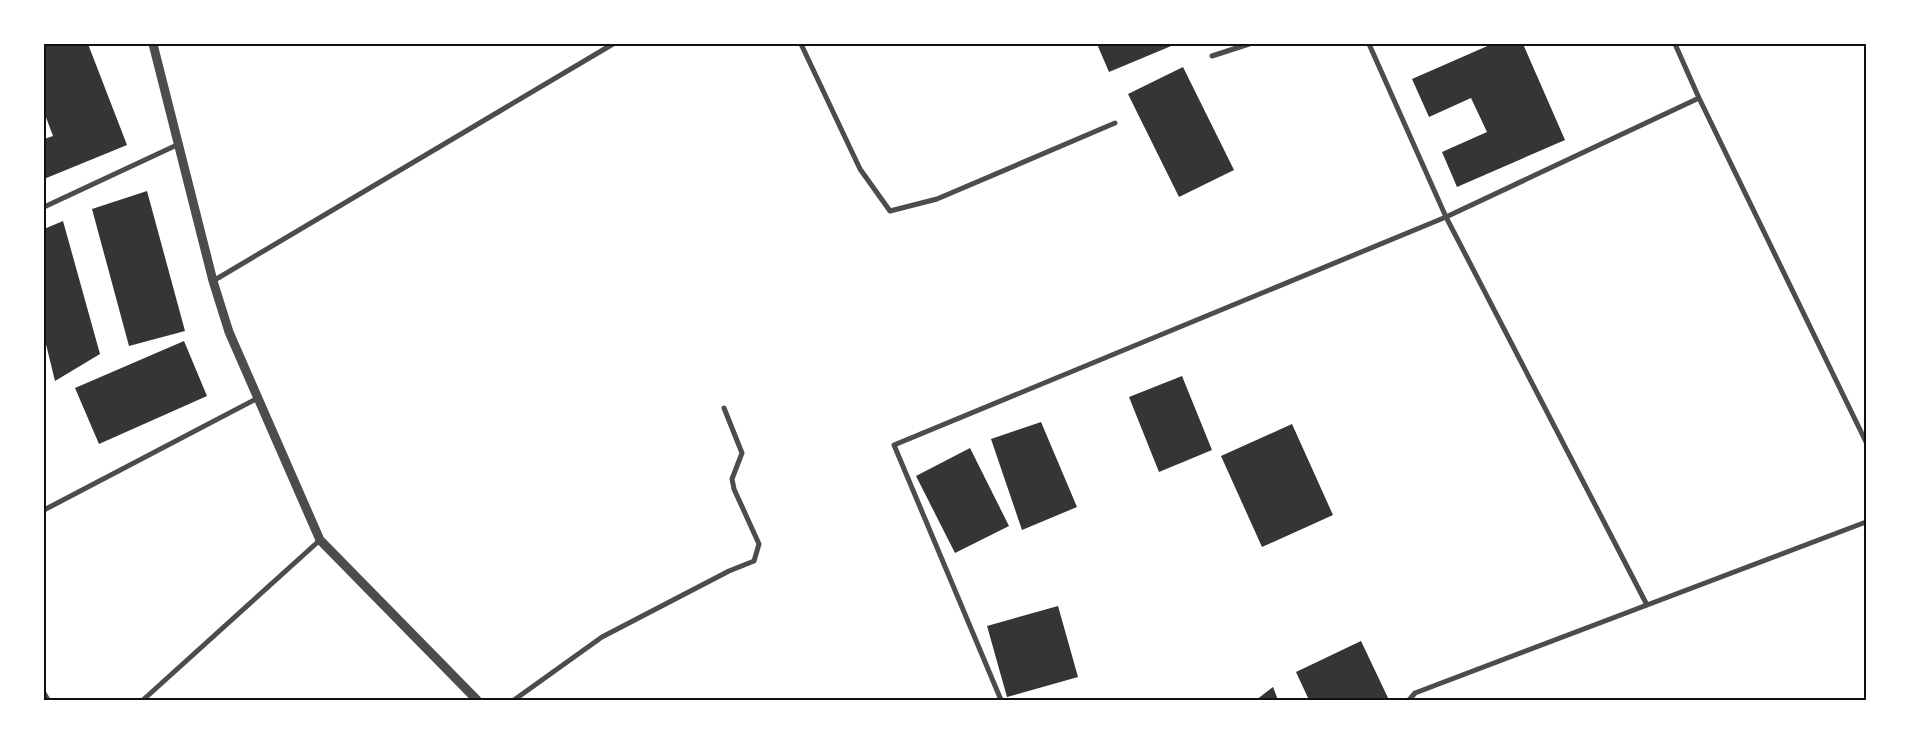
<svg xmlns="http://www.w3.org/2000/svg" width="1910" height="744" font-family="Arial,sans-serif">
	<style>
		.building { fill: #353535 }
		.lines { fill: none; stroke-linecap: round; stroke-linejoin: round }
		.minor { stroke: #4c4c4c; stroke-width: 5 }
		.tertiary { stroke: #4c4c4c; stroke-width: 9 }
		.neatline { fill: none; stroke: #111; stroke-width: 2 }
	</style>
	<rect width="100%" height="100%" fill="#fff"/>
	<path class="building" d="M44 44H88L127 145 44 179V139L53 136 44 112Z
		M1097 44H1176L1109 72Z
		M1492 44H1523L1565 140 1457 187 1442 152 1487 132 1471 98 1429 117 1412 79Z
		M1183 67 1234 170 1179 197 1128 94Z
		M147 191 185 331 129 346 92 209Z
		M63 221 100 354 55 381 44 336V229Z
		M184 341 207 396 99 444 75 388Z
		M1182 376 1212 450 1159 472 1129 397Z
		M1041 422 1077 507 1022 530 991 439Z
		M1292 424 1333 515 1262 547 1221 456Z
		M970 448 1009 526 955 553 916 476Z
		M1058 606 1078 677 1007 697 987 626Z
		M1361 641 1389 700H1309L1296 672Z
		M1273 687 1278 700H1256Z"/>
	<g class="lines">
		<path class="minor" d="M801 44 860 169 890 211 937 199 1115 123
			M1369 44 1446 217 1647 605
			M1675 44 1699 98
			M1212 56 1249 44
			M44 207 179 144
			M213 281 613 44
			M44 510 258 398
			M44 693 48 700
			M143 700 320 540
			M514 700 602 637 729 571 754 561 759 544 734 489 732 479 742 453 724 408
			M1001 700 894 445 1446 217 1699 98 1866 442
			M1409 700 1415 693 1866 522"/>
		<path class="tertiary" d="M153 44 213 281 229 332 320 540 477 700"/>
	</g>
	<rect width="1910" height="744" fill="none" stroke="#ffffff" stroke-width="90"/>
	<rect x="45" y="45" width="1820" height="654" class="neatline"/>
</svg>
